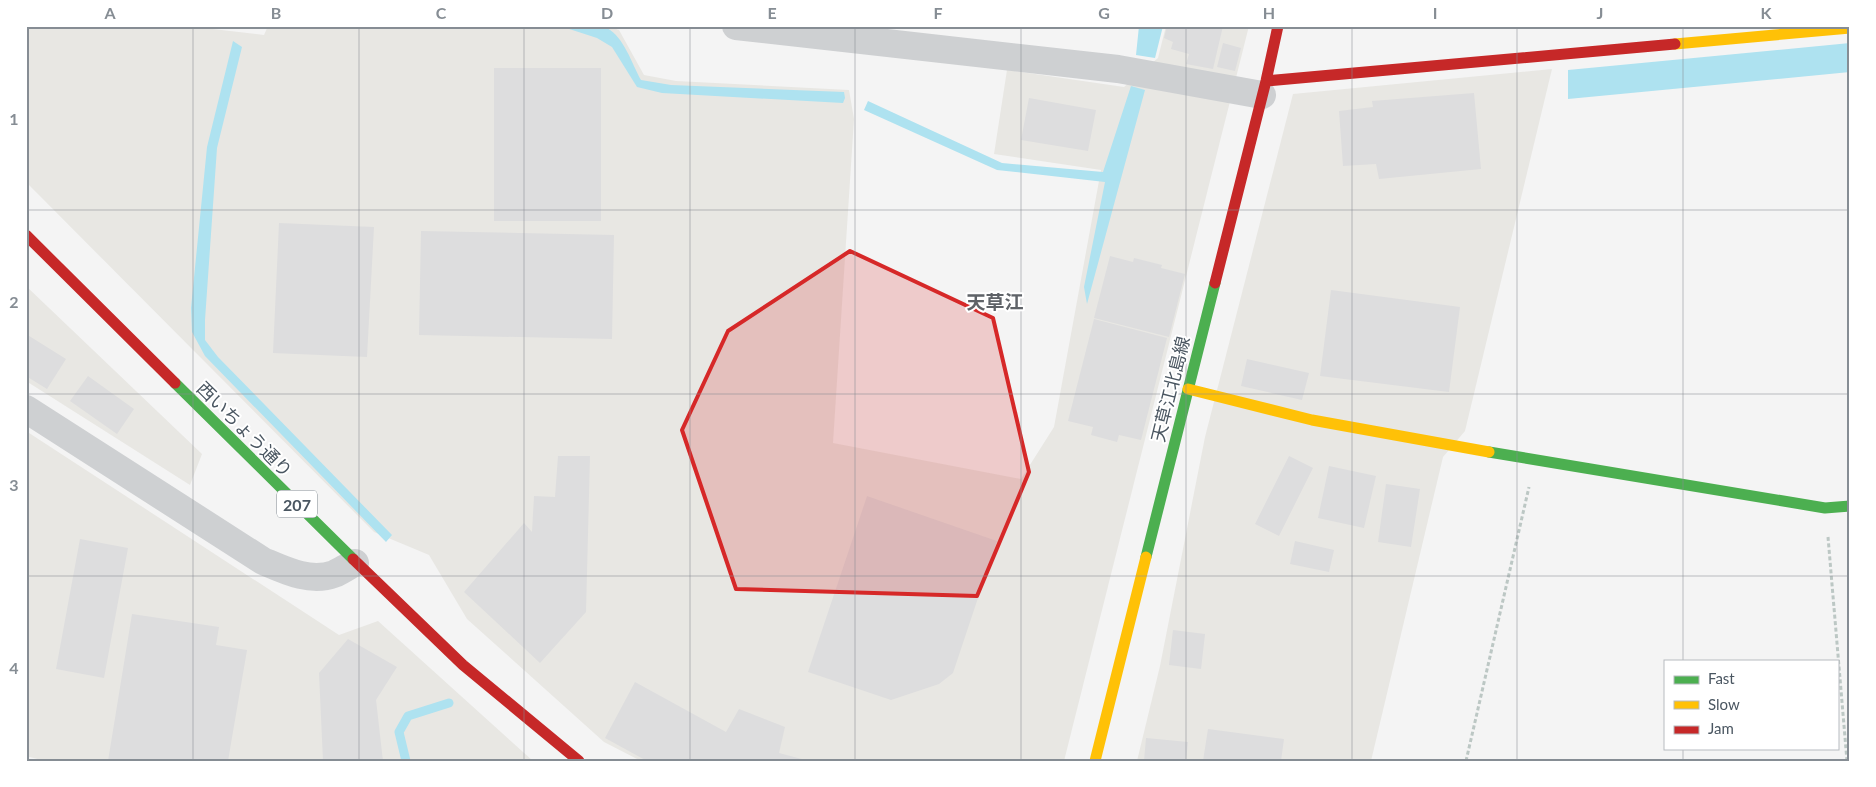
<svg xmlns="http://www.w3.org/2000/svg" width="1876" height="787" font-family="Lato,'Noto Sans JP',sans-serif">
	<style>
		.commercial { fill: #e8e7e3 }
		.water { fill: #aee2f0 }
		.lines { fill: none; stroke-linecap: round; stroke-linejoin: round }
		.stream { stroke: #aee2f0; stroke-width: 9 }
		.building { fill: #ddddde }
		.path { stroke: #bcc7c4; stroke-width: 3; stroke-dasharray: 4 2.5; stroke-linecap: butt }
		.street { stroke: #ced0d2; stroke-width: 28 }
		.fast { stroke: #4caf50; stroke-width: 11 }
		.slow { stroke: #ffc107; stroke-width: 11 }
		.jam { stroke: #c62828; stroke-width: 11 }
		.marked { fill: #d62828; fill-opacity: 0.2; stroke: #d62828; stroke-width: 4; stroke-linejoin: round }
		.grid { fill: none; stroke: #868d94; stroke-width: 1; stroke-opacity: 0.55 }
		.labels { text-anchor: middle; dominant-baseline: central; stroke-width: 4; stroke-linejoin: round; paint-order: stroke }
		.shield { fill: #fff; stroke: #808990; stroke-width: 1 }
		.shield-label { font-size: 16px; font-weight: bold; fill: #4a5661 }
		.street-label { font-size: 18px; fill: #4a5661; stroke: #fff }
		.neighbourhood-label { font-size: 19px; font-weight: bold; fill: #5f6368; stroke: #fff }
		.neatline { fill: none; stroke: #868d94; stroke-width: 2 }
		.grid-label { font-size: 16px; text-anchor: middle; font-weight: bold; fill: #868d94 }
	</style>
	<rect width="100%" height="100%" fill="#f4f4f4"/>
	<path class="commercial" d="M26 26H187L264 35 268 26H607L619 30 644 75 676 81 849 90 854 119 833 443 1021 479 1054 427 1101 170 994 154 1007 70 1124 87 1158 58 1166 26H1249L1064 761H641L604 742 467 619 429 555 374 532 26 182Z
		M1552 69 1465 431 1443 457 1371 761H1137L1160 666 1205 437 1293 94Z
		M26 286 202 454 190 485 26 381Z
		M26 431 339 635 378 621 533 761H45L26 756Z"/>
	<path class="water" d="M560 26C571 26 597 23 607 28 624 37 632 64 641 80L671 85 844 92 845 98 843 103 662 93 637 87 612 47 597 38Z
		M1139 26H1163L1155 58 1136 55Z
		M233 41 242 47 217 148 205 320V340L218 357 392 535 386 542 205 356 192 332 191 308 207 147Z
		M1850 43V72L1568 99V70Z
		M1131 86 1145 90 1087 304 1084 287 1105 182 997 170 864 110 868 101 1002 163 1103 172Z"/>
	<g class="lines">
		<path class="stream" d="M406 761 399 732 408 716 449 703"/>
	</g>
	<path class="building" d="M1167 26H1223L1213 69 1186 64 1189 54 1171 49 1173 42 1164 38Z
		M1223 43 1241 48 1235 71 1217 67Z
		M494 68H601V221H494Z
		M1474 93 1481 169 1379 179 1376 164 1343 166 1339 111 1373 107 1372 101Z
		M1029 98 1096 110 1088 151 1021 140Z
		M279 223 374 227 367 357 273 353Z
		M421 231 614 235 612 339 419 335Z
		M1110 256 1133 262 1134 258 1162 265 1161 268 1185 274 1169 337 1094 318Z
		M1331 290 1460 307 1449 392 1320 376Z
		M1094 319 1167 338 1141 440 1119 435 1117 442 1091 435 1093 427 1068 421Z
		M26 334 66 359 47 389 26 376Z
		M1247 359 1309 373 1302 400 1241 386Z
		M88 376 134 409 117 434 70 401Z
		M558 456H590L586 612 540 663 464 592 524 523 532 532 534 496 555 497Z
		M1289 456 1313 468 1279 536 1255 524Z
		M1329 466 1376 476 1364 528 1318 518Z
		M1386 484 1420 489 1411 547 1378 542Z
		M867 496 997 541 953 673 939 684 891 700 808 672Z
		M80 539 128 548 104 678 56 669Z
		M1295 541 1334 550 1329 572 1290 564Z
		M132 614 219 627 216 645 247 650 228 761H108Z
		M1173 630 1205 634 1201 669 1169 665Z
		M348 639 397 667 376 700 383 761H323L319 673Z
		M635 682 726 732 739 709 785 727 779 753 809 761H647L605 738Z
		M1208 729 1284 739 1281 761H1203Z
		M1146 738 1188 742 1186 761H1144Z"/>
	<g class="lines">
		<path class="path" d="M1828 537 1847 761
			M1466 761 1529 487"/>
		<path class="street" d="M736 26 1118 69 1262 95
			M26 409 263 561C284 570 310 583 334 574 341 571 348 566 355 563"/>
		<path class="fast" d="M175 383 353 559
			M1489 452 1825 508 1850 506
			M1146 557 1215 283"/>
		<path class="slow" d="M1675 44 1850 28
			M1188 389 1312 420 1489 452
			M1095 761 1146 557"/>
		<path class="jam" d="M1266 81 1675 44
			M26 235 175 383
			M1215 283 1266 81 1278 26
			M353 559 463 665 579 761"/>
	</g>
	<path class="marked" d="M850 251 993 318 1029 472 977 596 736 589 682 430 728 331Z"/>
	<path class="grid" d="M193 26V761M359 26V761M524 26V761M690 26V761M855 26V761M1021 26V761M1186 26V761M1352 26V761M1517 26V761M1683 26V661M26 210H1850M26 394H1850M26 576H1850M1683 748V761"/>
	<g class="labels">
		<rect class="shield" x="277" y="490.5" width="40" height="27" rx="4"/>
		<g class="shield-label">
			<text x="297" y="504">207</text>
		</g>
		<g class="street-label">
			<text transform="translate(1170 389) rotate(-76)">天草江北島線</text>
			<text transform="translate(245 429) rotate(45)">西いちょう通り</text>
		</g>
		<g class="neighbourhood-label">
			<text x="995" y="301">天草江</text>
		</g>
	</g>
	<rect width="1876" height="787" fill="none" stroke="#ffffff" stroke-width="55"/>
	<rect x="1664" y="660" width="175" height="90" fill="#ffffff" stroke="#b7bbc0"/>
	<rect x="1674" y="676" width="25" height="8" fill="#4caf50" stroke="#b7bbc0"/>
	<text x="1708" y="684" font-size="15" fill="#4a5661">Fast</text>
	<rect x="1674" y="701" width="25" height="8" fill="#ffc107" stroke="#b7bbc0"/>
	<text x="1708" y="710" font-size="15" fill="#4a5661">Slow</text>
	<rect x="1674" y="726" width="25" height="8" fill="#c62828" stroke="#b7bbc0"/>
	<text x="1708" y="734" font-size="15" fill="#4a5661">Jam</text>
	<rect x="28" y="28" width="1820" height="732" class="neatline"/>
	<g class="grid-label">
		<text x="110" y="19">A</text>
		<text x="276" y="19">B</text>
		<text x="441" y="19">C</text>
		<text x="607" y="19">D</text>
		<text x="772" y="19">E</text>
		<text x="938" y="19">F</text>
		<text x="1104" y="19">G</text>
		<text x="1269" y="19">H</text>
		<text x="1435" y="19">I</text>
		<text x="1600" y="19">J</text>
		<text x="1766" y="19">K</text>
		<text x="14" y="125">1</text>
		<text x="14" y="308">2</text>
		<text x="14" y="491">3</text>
		<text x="14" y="674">4</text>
	</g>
</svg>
